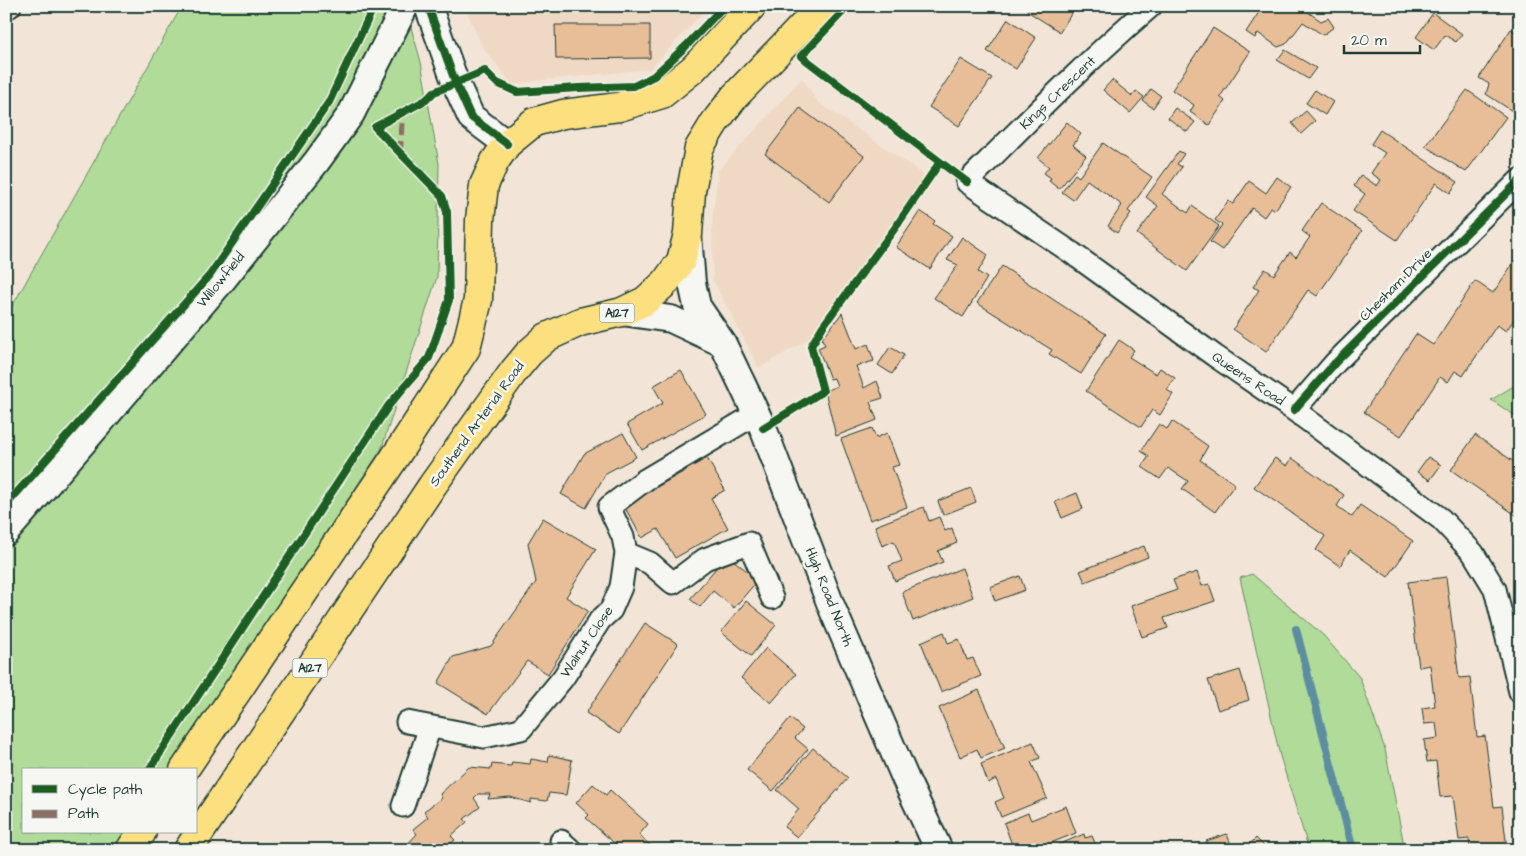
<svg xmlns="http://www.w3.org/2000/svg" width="1526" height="856" font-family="'Architects Daughter',sans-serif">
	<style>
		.built { fill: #efd9c4 }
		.green { fill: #b0db99; stroke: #688c66 }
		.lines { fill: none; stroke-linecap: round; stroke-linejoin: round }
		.stream { stroke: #5d8e9f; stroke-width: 8 }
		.building { fill: #e8be98; stroke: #1f3d34 }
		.minor-casing { stroke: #1f3d34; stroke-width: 25 }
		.tertiary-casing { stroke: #1f3d34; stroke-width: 30 }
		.trunk-casing { stroke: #1f3d34; stroke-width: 31 }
		.minor { stroke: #f6f6f2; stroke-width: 21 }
		.tertiary { stroke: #f6f6f2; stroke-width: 26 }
		.trunk { stroke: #fce080; stroke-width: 28 }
		.quiet { stroke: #8d6e63; stroke-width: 6; stroke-dasharray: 12 6; stroke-linecap: butt }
		.cycleway-casing { stroke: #f6f6f2; stroke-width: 11 }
		.cycleway { stroke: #1b5e20; stroke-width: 8 }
		.labels { text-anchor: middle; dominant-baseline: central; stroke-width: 5; stroke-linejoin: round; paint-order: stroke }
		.shield { fill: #f6f6f2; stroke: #60746d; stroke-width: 1 }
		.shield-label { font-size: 12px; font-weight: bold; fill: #1f3d34 }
		.street-label { font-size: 14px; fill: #1f3d34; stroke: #f6f6f2 }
	</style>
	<rect width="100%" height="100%" fill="#f2e5d7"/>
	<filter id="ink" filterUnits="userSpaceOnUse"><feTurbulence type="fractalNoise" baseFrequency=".02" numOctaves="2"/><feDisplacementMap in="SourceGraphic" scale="10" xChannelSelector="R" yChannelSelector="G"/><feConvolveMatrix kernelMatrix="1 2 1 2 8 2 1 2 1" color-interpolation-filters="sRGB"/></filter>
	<g filter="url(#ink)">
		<path class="built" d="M464 6H709L650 69 535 81 513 85 483 48Z
			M802 78 818 102 926 176 808 340 759 368 713 280 712 222 718 171Z"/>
		<path class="green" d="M182 6H405L421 62 439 164 437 277 381 450 167 770H24V832H125L113 850H6V317Z
			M1520 382V419L1491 400Z
			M1252 574 1323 635 1360 678 1385 749 1405 850H1309L1280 756 1240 578Z"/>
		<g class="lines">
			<path class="stream" d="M1296 629 1353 850"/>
		</g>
		<path class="building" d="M1030 6H1076L1060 32 1027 11Z
			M1263 6H1307L1305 10 1321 21 1328 18 1334 27 1323 35 1303 22 1286 44 1278 47 1258 33 1255 38 1246 32Z
			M1433 13 1462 34 1456 42 1445 35 1434 50 1416 37Z
			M1008 19 1036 38 1016 69 987 51Z
			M555 25H650V58L556 59Z
			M1213 28 1250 52 1220 97 1225 101 1209 125 1190 112 1194 105 1172 90Z
			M1511 29 1520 35V116L1486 94 1489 84 1479 78Z
			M1285 50 1316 68 1308 79 1277 60Z
			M961 59 992 78 959 126 929 107Z
			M1112 80 1132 96 1136 91 1144 97 1130 113 1103 90Z
			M1151 89 1161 96 1153 108 1143 101Z
			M1315 90 1333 102 1325 115 1306 103Z
			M1467 90 1506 117 1466 172 1425 146Z
			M800 108 864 156 829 202 765 154Z
			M1175 108 1195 122 1187 132 1168 118Z
			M1306 111 1315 121 1301 134 1292 123Z
			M1067 122 1081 134 1073 145 1086 156 1059 189 1049 181 1051 178 1044 173 1049 167 1038 158Z
			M1380 130 1458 182 1450 193 1436 183 1397 240 1353 211 1365 194 1354 186 1361 175 1377 186 1381 180 1371 173 1385 153 1371 144Z
			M1103 143 1152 177 1128 211 1131 213 1117 233 1108 226 1122 205 1087 180 1073 200 1062 192 1075 174 1079 177Z
			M1179 151 1184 154 1177 164 1182 167 1162 194 1188 213 1192 206 1219 226 1187 271 1137 234 1158 206 1146 197Z
			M1277 177 1291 187 1275 210 1271 207 1264 217 1252 208 1222 250 1210 242 1222 225 1215 220 1228 201 1233 204 1249 181 1266 193Z
			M1321 203 1362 231 1317 296 1308 290 1266 352 1233 329 1259 290 1253 287 1265 269 1274 275 1290 252 1296 257 1310 237 1302 231Z
			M920 211 935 221 933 224 952 236 930 269 896 247Z
			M962 237 988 255 978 272 987 278 963 317 934 298 958 265 947 260Z
			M1520 253V313L1519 312 1506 331 1497 325 1463 376 1455 371 1448 382 1440 377 1401 436 1364 412 1416 334 1433 345 1475 281 1493 293Z
			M1002 266 1106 334 1081 374 1049 354 1052 350 977 303Z
			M842 313 856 349 868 344 874 361 856 366 864 388 877 381 883 398 870 402 877 420 836 436 825 391 837 386 834 378 830 379 818 348 825 345 822 339Z
			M1119 340 1134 350 1129 357 1156 374 1160 368 1175 378 1167 390 1173 394 1160 415 1152 410 1141 427 1086 391Z
			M890 347 904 355 892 374 878 365Z
			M681 370 706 414 642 450 627 424 663 403 653 386Z
			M1172 421 1208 446 1200 460 1235 484 1215 512 1182 489 1188 481 1168 468 1160 479 1142 467 1149 456 1141 451 1159 424 1167 429Z
			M872 428 876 438 887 433 899 465 892 467 907 507 870 520 841 439Z
			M623 433 636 457 606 473 586 508 561 494 584 454Z
			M1475 435 1520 466V518L1451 470Z
			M1428 457 1441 465 1430 480 1417 472Z
			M707 458 725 490 711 498 728 528 675 558 658 529 642 538 624 506Z
			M1275 458 1287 466 1292 458 1344 495 1337 506 1352 517 1360 505 1413 541 1388 577 1350 550 1340 566 1316 550 1325 536 1254 487Z
			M971 488 976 502 943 515 938 501Z
			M1077 493 1083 509 1062 518 1055 502Z
			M924 507 929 521 939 517 945 531 952 528 957 543 938 551 943 562 895 581 889 566 902 561 894 541 882 546 875 526Z
			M543 518 596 549 566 597 588 611 548 674 527 661 488 714 438 683 453 657 491 646 536 582 528 543Z
			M1144 546 1148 557 1085 582 1080 571Z
			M727 555 758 580 734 608 713 591 700 607 690 599Z
			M962 568 973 597 913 621 902 592Z
			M1197 572 1202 586 1209 584 1215 601 1164 618 1168 628 1142 637 1131 606 1177 590 1173 580Z
			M1020 576 1025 590 995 601 990 587Z
			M1446 577 1459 678 1470 677 1477 737 1485 736 1494 807 1502 806 1507 850H1470L1469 839 1459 840 1453 796 1440 797 1436 761 1427 762 1424 740 1438 738 1436 723 1424 724 1422 708 1435 706 1430 665 1419 667 1408 582Z
			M746 601 776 625 751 656 721 632Z
			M645 623 678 644 619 734 586 713Z
			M944 632 948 643 959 639 967 660 973 658 981 676 941 692 921 642Z
			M766 648 796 674 771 703 741 678Z
			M1240 670 1249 700 1218 710 1208 680Z
			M979 690 1005 748 981 758 977 749 960 757 939 708Z
			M790 718 803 729 795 738 808 749 773 791 747 770Z
			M1033 742 1040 758 1031 762 1047 798 1001 817 995 802 1004 798 996 779 988 783 981 764Z
			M813 748 848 778 797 837 784 827 799 809 777 790Z
			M549 755 572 760 566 795 549 793 547 801 531 799V803L510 797 488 799 490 794H478L474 798 480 807 464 819 467 822 451 836 455 840 443 850H402L417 834 413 829 428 817 424 811 442 798 440 794 469 767 491 769 492 764 511 766 512 762 530 764 531 759 548 762Z
			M593 784 606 795 610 790 648 824 639 835 655 850H622L586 818 589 815 576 803Z
			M1066 806 1076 833 1033 850H1014L1004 823 1028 813 1031 820Z
			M1084 834 1085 838 1092 836 1098 850H1046Z
			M1227 834 1233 850H1209L1206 841Z
			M1256 838 1268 850H1244Z"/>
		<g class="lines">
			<g class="minor-casing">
				<path id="minor" d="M1151 6C1087 61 1027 122 967 182L1072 253 1215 356 1294 410 1441 519 1473 553 1495 589 1520 692
					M6 8 10 6
					M1294 410 1335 363 1520 180
					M626 553 650 563 673 583 705 559 749 543 772 598
					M407 722 484 737 521 729 563 678 600 620 611 610 621 587 626 553 623 537 609 507 645 480 756 414
					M403 806 430 727
					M561 841 571 850"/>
			</g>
			<g class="tertiary-casing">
				<path id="tertiary" d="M428 6 456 84 471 117 507 144
					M688 235 692 283 697 306 723 344 763 428 832 608 906 780 939 850
					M622 312 671 319 722 343
					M6 532 224 278 317 161 351 114 405 6"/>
			</g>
			<g class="trunk-casing">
				<path id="trunk" d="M184 770 393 460 466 348 478 300 480 220 484 185 495 161 507 144 534 122 563 114 619 107 662 94 693 69 752 6
					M130 850 142 832
					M188 850 432 486 514 371 529 353 547 337 580 322 622 312 645 301 665 283 681 261 688 234 691 191 699 148 715 122 735 96 822 6"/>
			</g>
			<use href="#minor" class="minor"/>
			<use href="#tertiary" class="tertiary"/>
			<use href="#trunk" class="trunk"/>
			<path class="quiet" d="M400 153 402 113"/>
			<g class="cycleway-casing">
				<path id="cycleway" d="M428 6 456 84 471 117 507 144
					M848 6 801 56 940 162 967 182
					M1294 410 1335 363 1520 180
					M763 428 823 391 811 346 823 326 895 228 940 162
					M6 505 210 275 329 102 374 6
					M149 770 389 405 429 358 449 300 447 212 442 196 375 127 426 100 434 92 485 71 497 83 517 92 578 88 634 86 654 76 686 46 724 6"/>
			</g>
			<use href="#cycleway" class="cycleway"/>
		</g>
	</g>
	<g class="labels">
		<g class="shield">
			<rect x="599.5" y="303.5" width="35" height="19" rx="4"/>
			<rect x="292.5" y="658.5" width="35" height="19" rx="4"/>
		</g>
		<g class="shield-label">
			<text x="617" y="313">A127</text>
			<text x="310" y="668">A127</text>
		</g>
		<g class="street-label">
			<text transform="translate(1058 93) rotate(-44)">Kings Crescent</text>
			<text transform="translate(221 280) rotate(-51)">Willowfield</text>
			<text transform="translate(1396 285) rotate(-45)">Chesham Drive</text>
			<text transform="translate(1248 379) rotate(34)">Queens Road</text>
			<text transform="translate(477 424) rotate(-54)">Southend Arterial Road</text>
			<text transform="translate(829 597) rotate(68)">High Road North</text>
			<text transform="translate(587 642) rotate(-56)">Walnut Close</text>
		</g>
	</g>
	<rect width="1526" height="856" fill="none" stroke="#f6f6f2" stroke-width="25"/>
	<rect x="12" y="12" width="1501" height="831" fill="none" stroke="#1f3d34" stroke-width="2" filter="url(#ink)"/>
	<rect x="22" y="768" width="175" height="65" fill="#f6f6f2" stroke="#a0aca6"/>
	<rect x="32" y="785" width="25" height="8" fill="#1b5e20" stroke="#a0aca6"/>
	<text x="68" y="794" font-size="15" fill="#1f3d34">Cycle path</text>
	<rect x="32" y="810" width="25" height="8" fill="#8d6e63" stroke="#a0aca6"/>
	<text x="68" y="818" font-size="15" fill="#1f3d34">Path</text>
	<path d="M1344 45v8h76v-8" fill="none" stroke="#1f3d34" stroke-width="2.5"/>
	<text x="1351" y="45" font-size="15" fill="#1f3d34" stroke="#f6f6f2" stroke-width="4" paint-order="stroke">20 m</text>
</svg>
